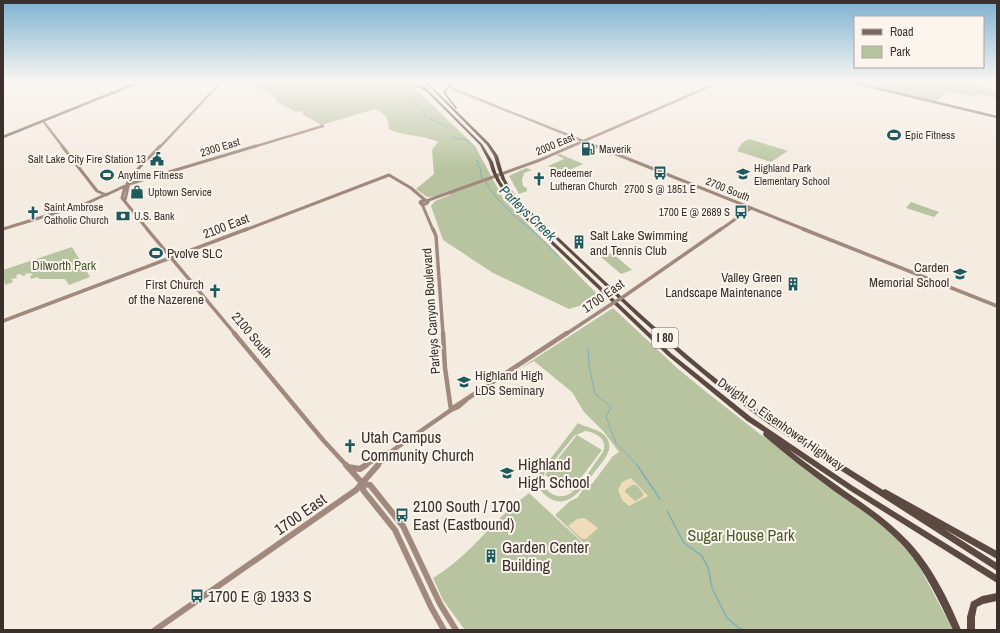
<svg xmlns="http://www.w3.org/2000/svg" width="1000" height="633" font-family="'Archivo Narrow',sans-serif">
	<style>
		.green { fill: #b8c4a0; fill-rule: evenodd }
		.sand { fill: #efdcb8; fill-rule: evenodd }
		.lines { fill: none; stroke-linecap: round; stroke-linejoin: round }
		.stream-far1 { stroke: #7fb0b2; stroke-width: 1 }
		.stream { stroke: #7fb0b2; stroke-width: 1.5 }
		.secondary-far4 { stroke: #a18a7d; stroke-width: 2.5 }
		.secondary-far3 { stroke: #a18a7d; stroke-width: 3 }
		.secondary-far2 { stroke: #a18a7d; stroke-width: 3.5 }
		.secondary-far1 { stroke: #a18a7d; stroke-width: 4.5 }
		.secondary { stroke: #a18a7d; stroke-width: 6 }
		.primary { stroke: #7d675c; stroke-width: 2.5 }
		.highway { fill: #5c4a42; fill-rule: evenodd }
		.secondary-bridge { stroke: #a18a7d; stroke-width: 3.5 }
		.highway-bridge { stroke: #5c4a42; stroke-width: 3.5 }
		.labels { text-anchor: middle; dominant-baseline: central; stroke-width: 4; stroke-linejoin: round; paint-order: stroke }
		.far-poi-label { font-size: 11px; fill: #3b302b; stroke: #fbf5ee; text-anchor: start }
		.far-street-label { font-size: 11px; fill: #3b302b; stroke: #fbf5ee }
		.shield { fill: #fbf5ee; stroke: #756b66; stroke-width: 1 }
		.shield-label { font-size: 12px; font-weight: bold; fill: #3b302b }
		.street-label { font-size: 13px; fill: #3b302b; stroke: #fbf5ee }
		.poi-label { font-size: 13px; fill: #3b302b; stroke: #fbf5ee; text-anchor: start }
		.park-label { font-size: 13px; fill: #4a5a2e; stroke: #fbf5ee }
		.water-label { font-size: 14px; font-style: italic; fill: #1f5a5e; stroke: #fbf5ee }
		.near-poi-label { font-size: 16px; fill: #3b302b; stroke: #fbf5ee; text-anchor: start }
		.near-street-label { font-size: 16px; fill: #3b302b; stroke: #fbf5ee }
		.near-park-label { font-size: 16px; fill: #4a5a2e; stroke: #fbf5ee }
	</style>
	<rect width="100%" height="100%" fill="#f4ebe1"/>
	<path class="green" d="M247 81H407L475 146 504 200 602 299 569 309 493 273 443 240 431 206 435 201 450 195 446 192 437 196 427 197 416 189 434 174 432 150 438 142C422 134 404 137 389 129 389 118 385 114 375 109L321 125 302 114 304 111 296 112 276 101 277 98Z
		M849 81H963L987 86 985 89 997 91V98L979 94 975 97 948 92 935 102Z
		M749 139 788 151 771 162 737 151 742 143Z
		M560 154 583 164 563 173 548 166 564 159 556 155Z
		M526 168 532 170 524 173 522 180 523 186 527 188V191L519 194 509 176Z
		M911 202 939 212 934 217 906 208Z
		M72 247 90 277 69 285 65 279H39L38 277 31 279 30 276 33 275 30 273 27 274 25 272 26 275 22 276 21 274 16 275 17 278 13 279 11 277 13 282 5 285 3 270Z
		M612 253 632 270 621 274 601 257Z
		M613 308 677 368 705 391 760 434 808 466 887 527 918 564 953 630H465L443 600 433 578C460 562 479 539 500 518 509 509 519 501 529 493L584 544 592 538 584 543 555 515 570 501 577 498 587 484H592L613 456 619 452 603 431 584 412 572 392 534 361 519 369Z
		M578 423C591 430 612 430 609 450 606 459 599 466 593 474 582 489 566 514 544 494 538 489 536 482 538 475ZM585 431C597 432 608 440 603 452 594 464 583 483 572 492 562 501 548 495 543 484V477L545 472 574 436Z
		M577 435 602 450 571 491 545 475Z"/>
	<path class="sand" d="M631 478 648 496 629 506 622 500 618 490 622 482ZM632 485H636L643 493V496L635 501 625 492V490Z
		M582 518 586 519 598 528 586 539H582L568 526 577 519Z"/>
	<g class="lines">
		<path class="stream-far1" d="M409 98 422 108 426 117 448 127
			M452 137 467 140 470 145
			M476 160 479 162 477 165
			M478 166 480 168 482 179
			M486 182C498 204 516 217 535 233 544 240 551 249 559 257
			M588 349 589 365 595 394 611 407 606 417 616 443 638 466"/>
		<path class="stream" d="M637 465 660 499
			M667 511 684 543 701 555 708 567 712 588 727 618 739 628 744 630"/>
		<path class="secondary-far4" d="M449 81 458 83 475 81
			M453 89 598 147
			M43 121 63 147
			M160 147 222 81
			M253 147 323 126
			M570 147 722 81"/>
		<path class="secondary-far3" d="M62 146 97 191 106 195
			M596 146 806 230
			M106 195 129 184 256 146
			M125 200 129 183
			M425 200 428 202 426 204H421L420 202Z
			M426 201 540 160 572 146
			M422 204 433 230
			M3 229 85 204 107 194
			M148 230 122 198C125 177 147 161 160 146
			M245 230 389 175 411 188 425 200
			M720 230 751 208"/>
		<path class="secondary-far2" d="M147 229 235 334
			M433 229 436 236 443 334
			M803 229 997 306
			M623 297 721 229
			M3 321 247 229
			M566 334 610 305"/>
		<path class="secondary-far1" d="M234 333 323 440 347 466
			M443 333 445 368 451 410
			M453 408 567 333
			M364 466 388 452
			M377 466 389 453 451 410 458 407 466 400"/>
		<path class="secondary" d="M346 465 363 484V490L395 530 431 607 444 630
			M348 467 360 469 366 465
			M363 484 370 485 403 526 440 604 456 630
			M155 630 356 490 378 465"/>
		<path class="primary" d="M846 81 997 117
			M3 137 142 81"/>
		<path class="highway" d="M415 81H419L482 144 493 162 496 172 495 173 492 172 489 162 480 145 426 91 413 85ZM417 82 423 87 415 84Z
			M424 81H426L489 143 498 156 502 170 501 171 498 170 494 156 487 145Z
			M452 82 454 83 446 91V94L457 108 456 109 444 94V90Z
			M502 177H504L512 191 524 205C589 266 653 329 723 384 774 423 829 456 883 490L885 489 887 490 997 551V559L944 529 997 563V571L767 423 720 388 684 358 638 317 522 207 509 192 501 178Z
			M497 179H499L514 202 521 211 672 354 751 417 853 486 997 575V583L849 490 788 449C807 464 826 477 845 491 867 506 890 522 909 542 931 565 949 600 961 630H953C939 601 926 572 905 548 885 525 859 508 834 491 810 473 786 455 764 436L763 434 764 432 747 421 668 356 519 213 510 203 496 180Z
			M997 593V601L983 604 977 607 975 617V630H967V617L971 602 982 596Z"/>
		<path class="secondary-bridge" d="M610 305 623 297"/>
		<path class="highway-bridge" d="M500 170 503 178
			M494 172 498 180"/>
	</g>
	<linearGradient id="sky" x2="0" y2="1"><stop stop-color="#7eb2d2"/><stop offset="0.48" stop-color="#faf6f2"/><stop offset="1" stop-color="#faf6f2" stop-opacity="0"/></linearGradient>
	<rect width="1000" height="170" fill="url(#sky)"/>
	<defs>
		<g id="stadium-bare" transform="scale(1.08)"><path d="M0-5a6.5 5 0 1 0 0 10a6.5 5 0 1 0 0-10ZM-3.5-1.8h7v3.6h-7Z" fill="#1f5a5e" stroke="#fbf5ee" stroke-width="2.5" paint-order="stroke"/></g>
		<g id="fuel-bare" transform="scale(1.08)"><path d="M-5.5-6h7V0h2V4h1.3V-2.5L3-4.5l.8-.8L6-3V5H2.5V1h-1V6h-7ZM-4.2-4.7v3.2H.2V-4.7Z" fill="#1f5a5e" stroke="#fbf5ee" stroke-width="2.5" paint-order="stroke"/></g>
		<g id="civic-bare" transform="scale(1.08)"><path d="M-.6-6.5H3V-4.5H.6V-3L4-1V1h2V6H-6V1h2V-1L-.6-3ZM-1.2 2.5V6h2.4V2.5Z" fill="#1f5a5e" stroke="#fbf5ee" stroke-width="2.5" paint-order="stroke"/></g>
		<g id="bus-bare" transform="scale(1.08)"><path d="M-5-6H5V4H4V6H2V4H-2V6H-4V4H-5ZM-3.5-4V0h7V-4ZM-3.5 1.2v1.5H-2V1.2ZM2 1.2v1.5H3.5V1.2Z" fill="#1f5a5e" stroke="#fbf5ee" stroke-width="2.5" paint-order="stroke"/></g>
		<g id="school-bare" transform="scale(1.08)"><path d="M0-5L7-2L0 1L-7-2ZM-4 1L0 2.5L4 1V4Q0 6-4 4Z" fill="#1f5a5e" stroke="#fbf5ee" stroke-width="2.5" paint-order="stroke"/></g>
		<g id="church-bare" transform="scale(1.08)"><path d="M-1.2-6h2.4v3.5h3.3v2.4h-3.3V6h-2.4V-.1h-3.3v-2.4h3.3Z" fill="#1f5a5e" stroke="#fbf5ee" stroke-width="2.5" paint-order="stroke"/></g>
		<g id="shop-bare" transform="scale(1.08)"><path d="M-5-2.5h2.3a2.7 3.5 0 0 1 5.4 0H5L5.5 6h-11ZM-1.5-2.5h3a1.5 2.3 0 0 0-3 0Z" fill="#1f5a5e" stroke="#fbf5ee" stroke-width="2.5" paint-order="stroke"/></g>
		<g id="bank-bare" transform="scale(1.08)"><path d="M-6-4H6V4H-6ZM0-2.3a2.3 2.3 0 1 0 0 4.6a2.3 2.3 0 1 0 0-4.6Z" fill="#1f5a5e" stroke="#fbf5ee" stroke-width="2.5" paint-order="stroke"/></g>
		<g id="building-bare" transform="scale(1.08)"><path d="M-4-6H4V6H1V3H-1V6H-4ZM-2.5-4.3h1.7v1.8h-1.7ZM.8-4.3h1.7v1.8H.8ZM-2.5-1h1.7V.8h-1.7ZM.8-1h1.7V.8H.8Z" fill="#1f5a5e" stroke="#fbf5ee" stroke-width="2.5" paint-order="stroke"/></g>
	</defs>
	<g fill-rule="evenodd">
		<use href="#stadium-bare" x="894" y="135"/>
		<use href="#fuel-bare" x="588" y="149"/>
		<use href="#civic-bare" x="157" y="159"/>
		<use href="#bus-bare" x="660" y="173"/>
		<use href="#school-bare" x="743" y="174"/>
		<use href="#stadium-bare" x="107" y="175"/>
		<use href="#church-bare" x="539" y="179"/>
		<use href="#shop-bare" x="137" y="192"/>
		<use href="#bus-bare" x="741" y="212"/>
		<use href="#church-bare" x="33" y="213"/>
		<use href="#bank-bare" x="123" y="216"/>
		<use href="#building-bare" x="579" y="242"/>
		<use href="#stadium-bare" x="156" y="253"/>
		<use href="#school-bare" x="960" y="274"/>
		<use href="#building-bare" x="793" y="284"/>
		<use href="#church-bare" x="215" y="291"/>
		<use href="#school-bare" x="464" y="382"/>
		<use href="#church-bare" x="350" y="446"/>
		<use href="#school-bare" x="507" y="473"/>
		<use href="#bus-bare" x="402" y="515"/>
		<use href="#building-bare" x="491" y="556"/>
		<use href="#bus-bare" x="197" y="596"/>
	</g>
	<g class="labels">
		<g class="far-poi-label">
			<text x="905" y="135">Epic Fitness</text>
			<text x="599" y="149">Maverik</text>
			<text x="146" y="159" text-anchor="end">Salt Lake City Fire Station 13</text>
			<text x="754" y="168">Highland Park<tspan x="754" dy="13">Elementary School</tspan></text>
			<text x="550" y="173">Redeemer<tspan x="550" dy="13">Lutheran Church</tspan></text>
			<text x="118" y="175">Anytime Fitness</text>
			<text x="660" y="189" text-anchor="middle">2700 S @ 1851 E</text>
			<text x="148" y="192">Uptown Service</text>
			<text x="44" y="207">Saint Ambrose<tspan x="44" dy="13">Catholic Church</tspan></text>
			<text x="730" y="212" text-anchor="end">1700 E @ 2689 S</text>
			<text x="134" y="216">U.S. Bank</text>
		</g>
		<g class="far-street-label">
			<text transform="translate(555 144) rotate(-23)">2000 East</text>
			<text transform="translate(220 147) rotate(-17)">2300 East</text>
			<text transform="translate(728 189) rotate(22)">2700 South</text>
		</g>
		<rect class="shield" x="652" y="328" width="26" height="20" rx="3"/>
		<g class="shield-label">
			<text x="665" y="338">I 80</text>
		</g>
		<g class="street-label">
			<text transform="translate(226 226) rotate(-21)">2100 East</text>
			<text transform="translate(603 296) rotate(-35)">1700 East</text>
			<text transform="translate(431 311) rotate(-94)">Parleys Canyon Boulevard</text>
			<text transform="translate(252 335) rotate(50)">2100 South</text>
			<text transform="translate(781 424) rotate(35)">Dwight D. Eisenhower Highway</text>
		</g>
		<g class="poi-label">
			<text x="590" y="235">Salt Lake Swimming<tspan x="590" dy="15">and Tennis Club</tspan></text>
			<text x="167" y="253">Pvolve SLC</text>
			<text x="949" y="267" text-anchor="end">Carden<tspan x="949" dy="15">Memorial School</tspan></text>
			<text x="782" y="277" text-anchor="end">Valley Green<tspan x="782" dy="15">Landscape Maintenance</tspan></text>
			<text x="204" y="284" text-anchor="end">First Church<tspan x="204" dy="15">of the Nazerene</tspan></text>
			<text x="475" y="375">Highland High<tspan x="475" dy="15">LDS Seminary</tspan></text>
		</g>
		<g class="park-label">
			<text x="64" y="265">Dilworth Park</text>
		</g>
		<g class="water-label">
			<text transform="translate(528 213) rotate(44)">Parleys Creek</text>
		</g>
		<g class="near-poi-label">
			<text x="361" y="437">Utah Campus<tspan x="361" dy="18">Community Church</tspan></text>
			<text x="518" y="464">Highland<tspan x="518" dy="18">High School</tspan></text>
			<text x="413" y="506">2100 South / 1700<tspan x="413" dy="18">East (Eastbound)</tspan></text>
			<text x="502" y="547">Garden Center<tspan x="502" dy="18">Building</tspan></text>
			<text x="208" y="596">1700 E @ 1933 S</text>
		</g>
		<g class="near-street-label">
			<text transform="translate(300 514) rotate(-35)">1700 East</text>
		</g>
		<g class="near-park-label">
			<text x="741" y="535">Sugar House Park</text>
		</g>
	</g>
	<rect width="1000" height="633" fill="none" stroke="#3b302b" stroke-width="8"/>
	<rect x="854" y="16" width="130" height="52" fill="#fbf5ee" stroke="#aea6a0"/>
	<rect x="862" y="29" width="20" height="6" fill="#7d675c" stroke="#aea6a0"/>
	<text x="890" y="36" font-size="12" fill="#3b302b">Road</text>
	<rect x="862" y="46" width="20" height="12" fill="#b8c4a0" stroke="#aea6a0"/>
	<text x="890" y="56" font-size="12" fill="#3b302b">Park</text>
</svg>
